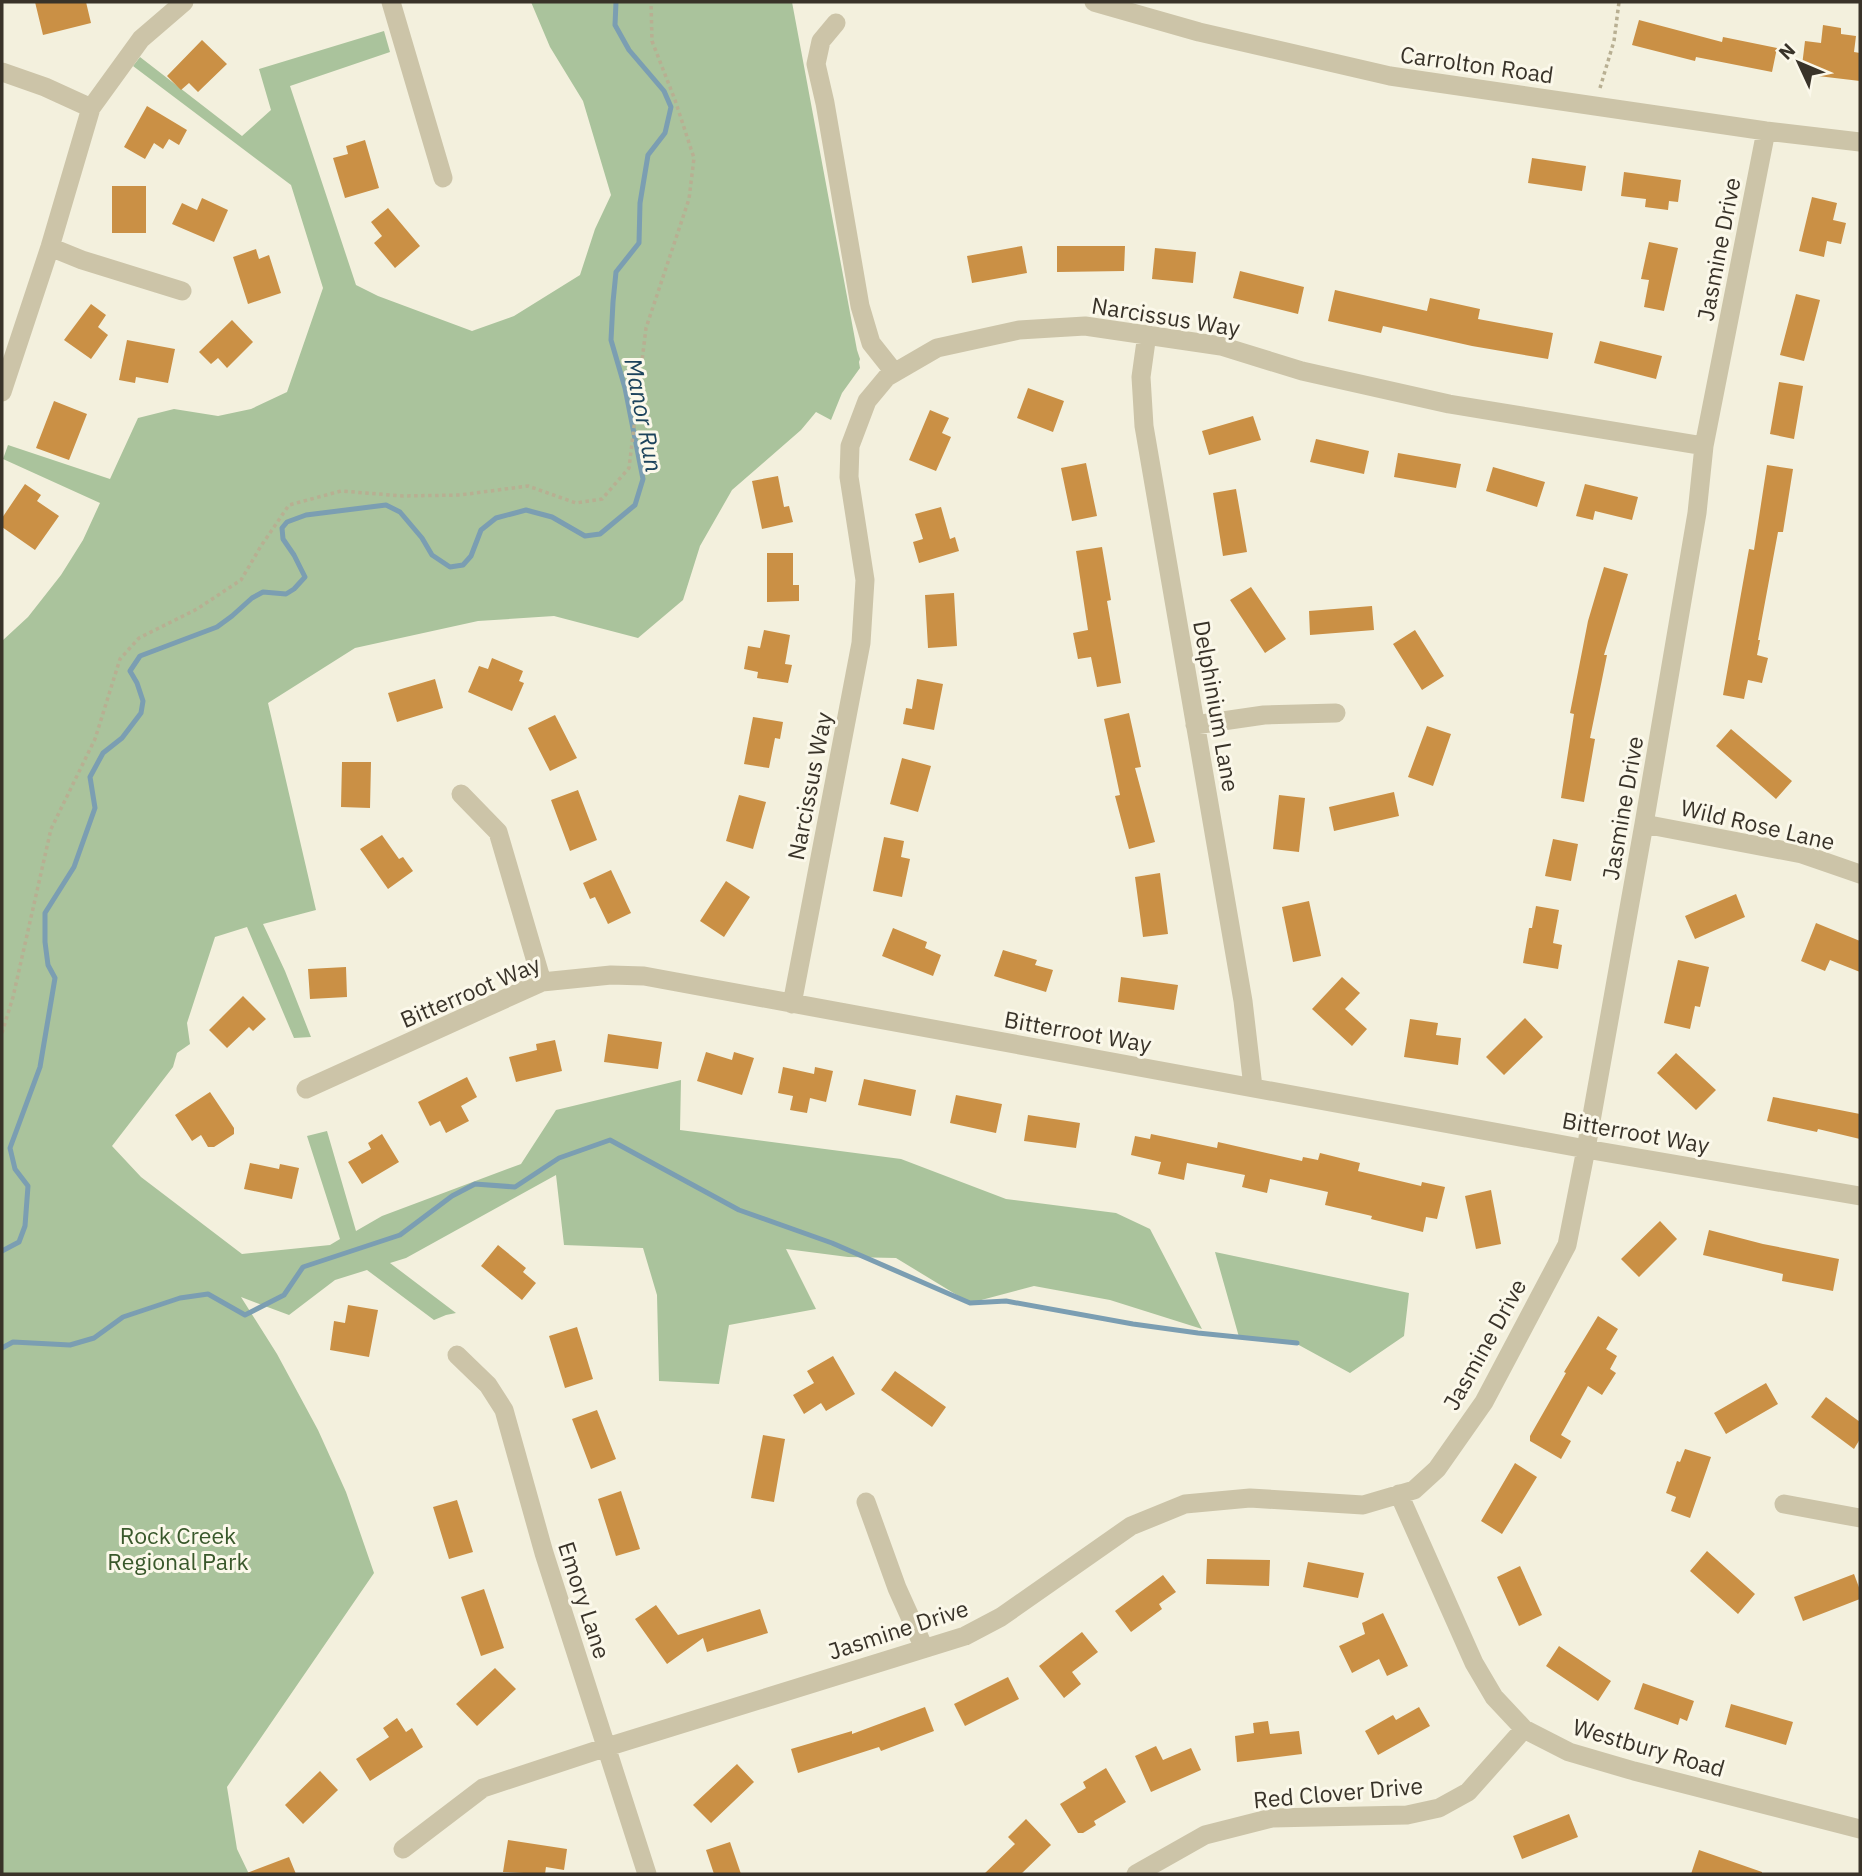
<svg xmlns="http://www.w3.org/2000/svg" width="1862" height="1876" font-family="'IBM Plex Sans',sans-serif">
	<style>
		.green { fill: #aac39c }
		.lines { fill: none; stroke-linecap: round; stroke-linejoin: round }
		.stream { stroke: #7b9eb2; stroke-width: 5 }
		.building { fill: #ca9045 }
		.path { stroke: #b8af92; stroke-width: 3.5; stroke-dasharray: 3.5 3.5; stroke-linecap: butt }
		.minor { stroke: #ccc4a8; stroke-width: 19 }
		.labels { text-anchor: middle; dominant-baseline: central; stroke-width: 6; stroke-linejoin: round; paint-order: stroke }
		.street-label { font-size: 23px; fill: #393329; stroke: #fbf8ea }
		.park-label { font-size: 23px; fill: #39582b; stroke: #fbf8ea }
		.water-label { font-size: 24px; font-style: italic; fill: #1c435c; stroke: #fbf8ea }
	</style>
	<rect width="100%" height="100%" fill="#f3f0dd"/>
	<path class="green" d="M531 2H792L857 350 860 359 859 362 860 368 842 393 831 420 816 412 801 430 732 490 700 546 683 600 638 638 554 616 478 621 355 648 268 703 316 910 263 924 285 971 311 1037 294 1038 247 927 215 937 187 1023 190 1044 177 1053 173 1067 112 1146 141 1177 242 1254 330 1245 340 1239 307 1136 327 1131 356 1231 382 1216 521 1164 556 1110 681 1080 680 1130 901 1159 1006 1199 1116 1213 1150 1229 1202 1329 1110 1300 1034 1286 970 1303 896 1258 848 1257 786 1249 816 1309 729 1325 719 1384 659 1381 657 1295 643 1248 564 1245 556 1175 406 1258 390 1263 456 1313 446 1315 434 1320 367 1270 335 1280 289 1315 241 1297 277 1354 318 1430 346 1492 374 1573 227 1787 237 1849 249 1874H2V641L28 617 61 575 83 540 100 503 3 459 8 445 110 479 138 418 174 409 218 416 251 409 287 392 323 288 291 185 133 66 140 57 242 136 271 110 259 69 384 31 390 52 290 86 356 285 378 296 472 331 514 316 580 275 595 229 611 195 583 101 550 47Z
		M1215 1252 1409 1293 1404 1336 1350 1373 1297 1344 1239 1337Z"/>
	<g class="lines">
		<path class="stream" d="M2 1251 19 1242 25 1226 28 1186 15 1169 10 1148 40 1067 55 978 48 965 45 942V913L74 867 95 808 90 777 103 753 122 738 141 713 143 701 137 683 130 671 140 656 217 627 232 616 252 598 263 592 286 594 294 589 305 577 294 555 283 539 282 528 287 522 306 515 386 505 400 512 422 538 432 555 450 567 463 565 471 556 481 530 496 518 526 510 552 517 585 536 600 534 635 505 643 479 625 388 611 340 613 302 616 272 639 243 640 203 648 155 665 133 671 107 664 91 629 50 615 25 616 2
			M2 1348 13 1342 70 1345 94 1338 123 1317 180 1298 208 1294 245 1315 284 1295 303 1267 400 1235 452 1196 475 1184 515 1187 559 1158 610 1140 739 1210 832 1243 970 1303 1006 1301 1133 1324 1198 1333 1297 1343"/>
	</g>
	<path class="building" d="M35 2H86L91 23 43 35Z
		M1639 20 1722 42 1723 37 1777 48 1772 72 1696 57 1695 61 1632 45Z
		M1823 25 1841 28V34L1856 36 1854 52 1860 53V81L1801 74 1805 41 1821 43Z
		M202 40 227 64 198 92 189 83 181 90 167 76Z
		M147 106 187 130 179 145 169 139 163 149 154 143 145 159 124 147Z
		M365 140 379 188 345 198 333 158 348 154 346 146Z
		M1532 158 1586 166 1582 191 1528 183Z
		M1624 172 1681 180 1678 202 1669 201 1668 210 1645 207 1646 199 1621 196Z
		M112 186H146V233H112Z
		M1812 197 1837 203 1833 220 1846 223 1841 244 1827 241 1824 257 1799 251Z
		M202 198 228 210 214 242 172 224 182 203 197 210Z
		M388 208 420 246 395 268 374 243 382 236 371 222Z
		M1649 242 1678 248 1664 311 1644 307 1649 280 1641 279Z
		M1022 246 1027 273 972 283 967 256Z
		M1057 246H1125L1124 271 1057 272Z
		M1155 248 1196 252 1193 283 1152 279Z
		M256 249 259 259 269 255 281 293 248 304 233 257Z
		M1240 271 1304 287 1298 314 1233 298Z
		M1335 290 1427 311 1430 298 1480 309 1478 319 1553 333 1548 359 1472 346 1383 326 1381 333 1328 321Z
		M1796 294 1820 300 1804 361 1780 355Z
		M91 304 106 315 98 327 108 335 91 359 64 340Z
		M232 320 253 342 227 368 218 358 211 364 199 352Z
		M127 340 175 349 168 383 136 377 135 383 119 380Z
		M1600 341 1662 356 1656 379 1594 363Z
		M1779 382 1803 386 1794 439 1770 434Z
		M1028 388 1064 401 1053 432 1017 418Z
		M54 401 87 414 69 460 36 448Z
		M930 410 949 418 942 433 951 437 936 471 909 460Z
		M1253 416 1261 440 1209 455 1202 431Z
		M1316 439 1369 451 1364 474 1310 462Z
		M1398 453 1461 464 1456 488 1394 477Z
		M1086 463 1097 516 1072 521 1061 468Z
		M1767 465 1793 469 1783 532H1778L1758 640H1760L1757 655 1768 658 1762 683 1748 680 1744 699 1723 695 1749 549 1754 550Z
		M1493 467 1545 482 1537 507 1486 491Z
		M778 476 784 507 789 506 793 522 762 529 752 481Z
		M25 484 41 495 37 501 59 516 35 550 2 527V518Z
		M1585 484 1638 497 1632 520 1595 511 1593 520 1576 516Z
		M1236 489 1247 552 1223 556 1213 493Z
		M941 507 950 539 955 537 959 551 919 563 913 542 923 539 915 514Z
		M1102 547 1111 600 1107 601 1121 683 1097 687 1091 657 1078 659 1073 633 1088 630 1076 551Z
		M767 553H793V585H799V601L767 602Z
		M1604 567 1628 574 1604 655H1607L1590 738 1595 739 1584 802 1561 798 1574 714 1570 713 1588 621Z
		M1251 587 1286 639 1265 653 1230 600Z
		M954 593 957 646 928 648 925 595Z
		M1372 606 1374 630 1310 635 1309 611Z
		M764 630 790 635 785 664 792 665 788 683 757 678 758 672 744 669 748 646 760 648Z
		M1415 630 1444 676 1422 690 1393 644Z
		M492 658 523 671 519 681 524 683 512 711 468 692 479 666 488 669Z
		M435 679 443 708 397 722 388 693Z
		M917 679 943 684 934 730 903 724 906 708 912 709Z
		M1129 713 1141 767 1135 768 1155 842 1129 849 1115 796 1120 795 1104 719Z
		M555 715 577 758 550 771 528 728Z
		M753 717 783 722 780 739 775 738 769 768 744 764Z
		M1427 726 1451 734 1433 786 1408 777Z
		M1731 729 1792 781 1776 799 1716 746Z
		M902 758 931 766 918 812 890 804Z
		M342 762H371L370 808 341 807Z
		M578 790 597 840 570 851 551 800Z
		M1394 792 1399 816 1334 831 1329 807Z
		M739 795 766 802 753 849 726 841Z
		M1279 795 1305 798 1299 852 1273 849Z
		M382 835 399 859 403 857 413 871 388 889 360 849Z
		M884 837 904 841 901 857 910 859 902 897 873 891Z
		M1553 839 1578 844 1571 881 1545 876Z
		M611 870 631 913 608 924 595 897 590 899 583 883Z
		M1160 873 1168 934 1143 937 1135 877Z
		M726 881 750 897 724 937 700 921Z
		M1736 894 1745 917 1695 939 1685 916Z
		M1309 901 1321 956 1293 962 1282 907Z
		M1536 906 1559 910 1553 943 1562 945 1558 969 1523 963 1529 928H1532Z
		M1816 923 1860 941V972L1830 960 1825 971 1801 961Z
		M893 928 927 942 925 948 941 955 933 976 882 956Z
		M1003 950 1037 960 1035 965 1053 970 1046 992 994 976Z
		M1678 960 1709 967 1700 1007 1695 1006 1690 1029 1664 1023Z
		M346 967 347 997 310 999 308 969Z
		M1121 977 1178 985 1174 1010 1118 1002Z
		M1342 977 1360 993 1345 1009 1367 1029 1352 1046 1312 1009Z
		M243 996 266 1019 253 1031 249 1027 227 1048 209 1030Z
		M1525 1018 1543 1037 1504 1075 1486 1057Z
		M1410 1019 1438 1023 1436 1035 1461 1038 1458 1065 1404 1057Z
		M608 1034 662 1042 658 1069 604 1062Z
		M555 1040 562 1071 516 1082 509 1057 537 1050 536 1044Z
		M706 1052 732 1060 734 1052 754 1058 742 1095 697 1081Z
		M1676 1053 1716 1090 1696 1110 1657 1073Z
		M783 1067 814 1074 815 1067 833 1071 826 1102 810 1098 807 1113 790 1110 793 1096 778 1093Z
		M467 1077 477 1097 461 1106 469 1121 446 1133 440 1121 430 1126 418 1102Z
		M864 1079 916 1090 911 1116 858 1105Z
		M210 1092 234 1128V1134L214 1147H208L201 1135 192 1141 175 1115Z
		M956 1095 1002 1104 996 1133 950 1123Z
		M1773 1097 1860 1114V1139L1818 1129 1817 1132 1767 1121Z
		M1028 1115 1080 1123 1076 1148 1024 1141Z
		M382 1134 399 1162 362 1184 348 1162 371 1149 368 1143Z
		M1151 1134 1217 1148 1218 1142 1302 1161 1303 1157 1318 1160 1320 1153 1360 1163 1358 1171 1421 1186 1422 1182 1445 1187 1437 1219 1426 1217 1423 1232 1371 1219 1372 1216 1325 1205 1328 1192 1270 1179 1267 1193 1242 1187 1245 1175 1187 1163 1184 1180 1158 1174 1161 1162 1131 1155 1135 1136 1150 1139Z
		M250 1163 279 1169 280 1164 299 1168 292 1199 244 1189Z
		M1491 1190 1501 1244 1476 1249 1465 1196Z
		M1660 1221 1677 1239 1639 1277 1621 1259Z
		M1709 1230 1763 1244 1839 1259 1833 1291 1782 1281 1783 1274 1703 1255Z
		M498 1245 526 1268 523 1272 536 1283 522 1300 481 1266Z
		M348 1305 378 1310 369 1357 330 1350 334 1321 345 1323Z
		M1598 1316 1618 1329 1606 1349 1617 1356 1610 1369 1616 1373 1602 1395 1588 1386 1561 1435 1571 1441 1561 1459 1530 1441V1436L1566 1373 1564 1372Z
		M577 1327 593 1379 565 1388 549 1336Z
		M833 1356 855 1394 826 1411 821 1403 804 1414 793 1395 814 1383 807 1371Z
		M895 1371 946 1407 932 1427 881 1390Z
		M1766 1383 1778 1404 1726 1434 1714 1413Z
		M1826 1397 1860 1422V1439L1854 1449 1811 1417Z
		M597 1410 616 1459 591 1469 572 1419Z
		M763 1435 785 1439 774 1502 751 1498Z
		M1685 1449 1711 1457 1690 1518 1671 1511 1676 1497 1666 1493 1677 1461 1680 1462Z
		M1515 1463 1537 1477 1502 1534 1481 1521Z
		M621 1491 640 1549 616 1556 598 1499Z
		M457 1500 473 1552 449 1559 433 1507Z
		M1707 1551 1755 1594 1738 1614 1690 1571Z
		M1207 1559 1270 1560 1269 1586 1206 1584Z
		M1308 1562 1364 1573 1358 1598 1303 1587Z
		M1520 1566 1542 1615 1519 1626 1497 1577Z
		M1854 1574 1860 1590V1599L1803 1621 1794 1597Z
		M1163 1575 1176 1592 1159 1604 1162 1609 1131 1632 1115 1611Z
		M484 1589 504 1648 481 1656 461 1597Z
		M656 1605 678 1635 760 1609 768 1633 707 1652 703 1638 667 1664 635 1619Z
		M1383 1613 1408 1666 1387 1676 1379 1659 1352 1673 1339 1646 1365 1634 1362 1623Z
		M1082 1632 1098 1652 1072 1672 1081 1684 1064 1698 1039 1666Z
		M1559 1646 1611 1681 1598 1701 1546 1666Z
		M495 1668 516 1689 477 1726 456 1704Z
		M1008 1677 1019 1699 965 1726 954 1704Z
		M1643 1683 1694 1701 1687 1721 1680 1718 1678 1725 1634 1709Z
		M1731 1704 1793 1722 1786 1745 1725 1727Z
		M925 1707 934 1731 881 1751 879 1747 798 1773 791 1749 852 1731V1734Z
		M1419 1707 1430 1726 1378 1755 1365 1731 1393 1715 1396 1720Z
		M397 1718 406 1732 412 1728 423 1747 370 1781 356 1759 389 1737 383 1728Z
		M1268 1721 1270 1734 1299 1731 1302 1754 1237 1762 1235 1736 1254 1733 1253 1723Z
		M1156 1746 1163 1760 1191 1748 1201 1770 1151 1792 1135 1756Z
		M737 1764 754 1782 711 1823 693 1805Z
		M1106 1768 1126 1802 1094 1821 1096 1825 1083 1833H1078L1060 1804 1086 1788 1083 1782Z
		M320 1771 338 1790 303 1824 285 1805Z
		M1569 1814 1578 1837 1522 1859 1513 1836Z
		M1026 1819 1051 1845 1021 1874H984L1015 1844 1008 1837Z
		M508 1840 567 1849 564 1870 546 1867 545 1874 503 1872Z
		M730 1842 741 1874H714L706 1850Z
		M1699 1850 1762 1872V1874H1691Z
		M289 1857 296 1874H248L247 1873Z"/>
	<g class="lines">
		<path class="path" d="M1600 88 1614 41 1619 2
			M2 1033 13 997 51 829 95 739 120 659 139 638 197 609 241 580 261 546 289 505 341 491 403 496 460 495 528 486 576 503 602 499 629 468 646 328 689 199 694 158 675 100 652 41 651 2"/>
		<path class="minor" d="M391 2 443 178
			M1094 2 1199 32 1390 76 1766 131 1860 142
			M836 23 821 41 816 64 825 103 860 306 871 343 894 372
			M2 72 45 87 91 108
			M50 247 82 260 182 291
			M1147 334 1141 377 1144 426 1243 1001 1253 1087
			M2 392 50 247 91 108 141 39 184 2
			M1195 725 1264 715 1336 713
			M461 794 498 832 542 982
			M1644 824 1802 854 1860 874
			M792 1004 861 643 865 580 849 477 850 446 867 401 887 377 937 348 1019 330 1085 326 1221 346 1302 371 1449 404 1704 446
			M306 1089 542 982 611 975 644 976 1586 1149 1860 1196
			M457 1355 488 1385 504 1410 544 1553 647 1874
			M1399 1494 1474 1663 1494 1697 1524 1729 1569 1752 1634 1771 1860 1829
			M866 1502 897 1588 924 1648
			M1784 1504 1860 1518
			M403 1849 483 1788 607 1747 965 1636 1001 1617 1131 1526 1185 1504 1250 1498 1363 1505 1414 1490 1437 1469 1484 1402 1567 1245 1586 1149 1644 824 1697 513 1704 446 1766 131
			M1136 1874 1205 1835 1272 1818 1407 1815 1439 1808 1468 1792 1524 1729"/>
	</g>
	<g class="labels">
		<g class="street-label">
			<text transform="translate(1477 64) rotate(8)">Carrolton Road</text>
			<text transform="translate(1718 249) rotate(-79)">Jasmine Drive</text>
			<text transform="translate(1166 316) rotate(9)">Narcissus Way</text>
			<text transform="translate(1217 706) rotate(80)">Delphinium Lane</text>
			<text transform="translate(809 786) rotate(-79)">Narcissus Way</text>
			<text transform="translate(1622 808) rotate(-80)">Jasmine Drive</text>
			<text transform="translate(1758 824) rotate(13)">Wild Rose Lane</text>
			<text transform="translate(470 991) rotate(-23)">Bitterroot Way</text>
			<text transform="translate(1078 1031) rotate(10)">Bitterroot Way</text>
			<text transform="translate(1636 1132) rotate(10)">Bitterroot Way</text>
			<text transform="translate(1484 1344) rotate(-61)">Jasmine Drive</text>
			<text transform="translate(585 1600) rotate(72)">Emory Lane</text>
			<text transform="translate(898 1629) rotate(-18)">Jasmine Drive</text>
			<text transform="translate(1649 1747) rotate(16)">Westbury Road</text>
			<text transform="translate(1338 1792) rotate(-5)">Red Clover Drive</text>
		</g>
		<g class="park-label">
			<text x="178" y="1535">Rock Creek<tspan x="178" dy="26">Regional Park</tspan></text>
		</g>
		<g class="water-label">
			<text transform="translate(644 415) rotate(79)">Manor Run</text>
		</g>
	</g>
	<rect width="1862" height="1876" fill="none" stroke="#393329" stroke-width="7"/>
	<g transform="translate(1799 63) rotate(314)" stroke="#fbf8ea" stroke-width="5" paint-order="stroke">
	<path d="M0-5L12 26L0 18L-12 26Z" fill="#393329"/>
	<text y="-10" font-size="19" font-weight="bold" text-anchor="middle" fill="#393329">N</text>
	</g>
</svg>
